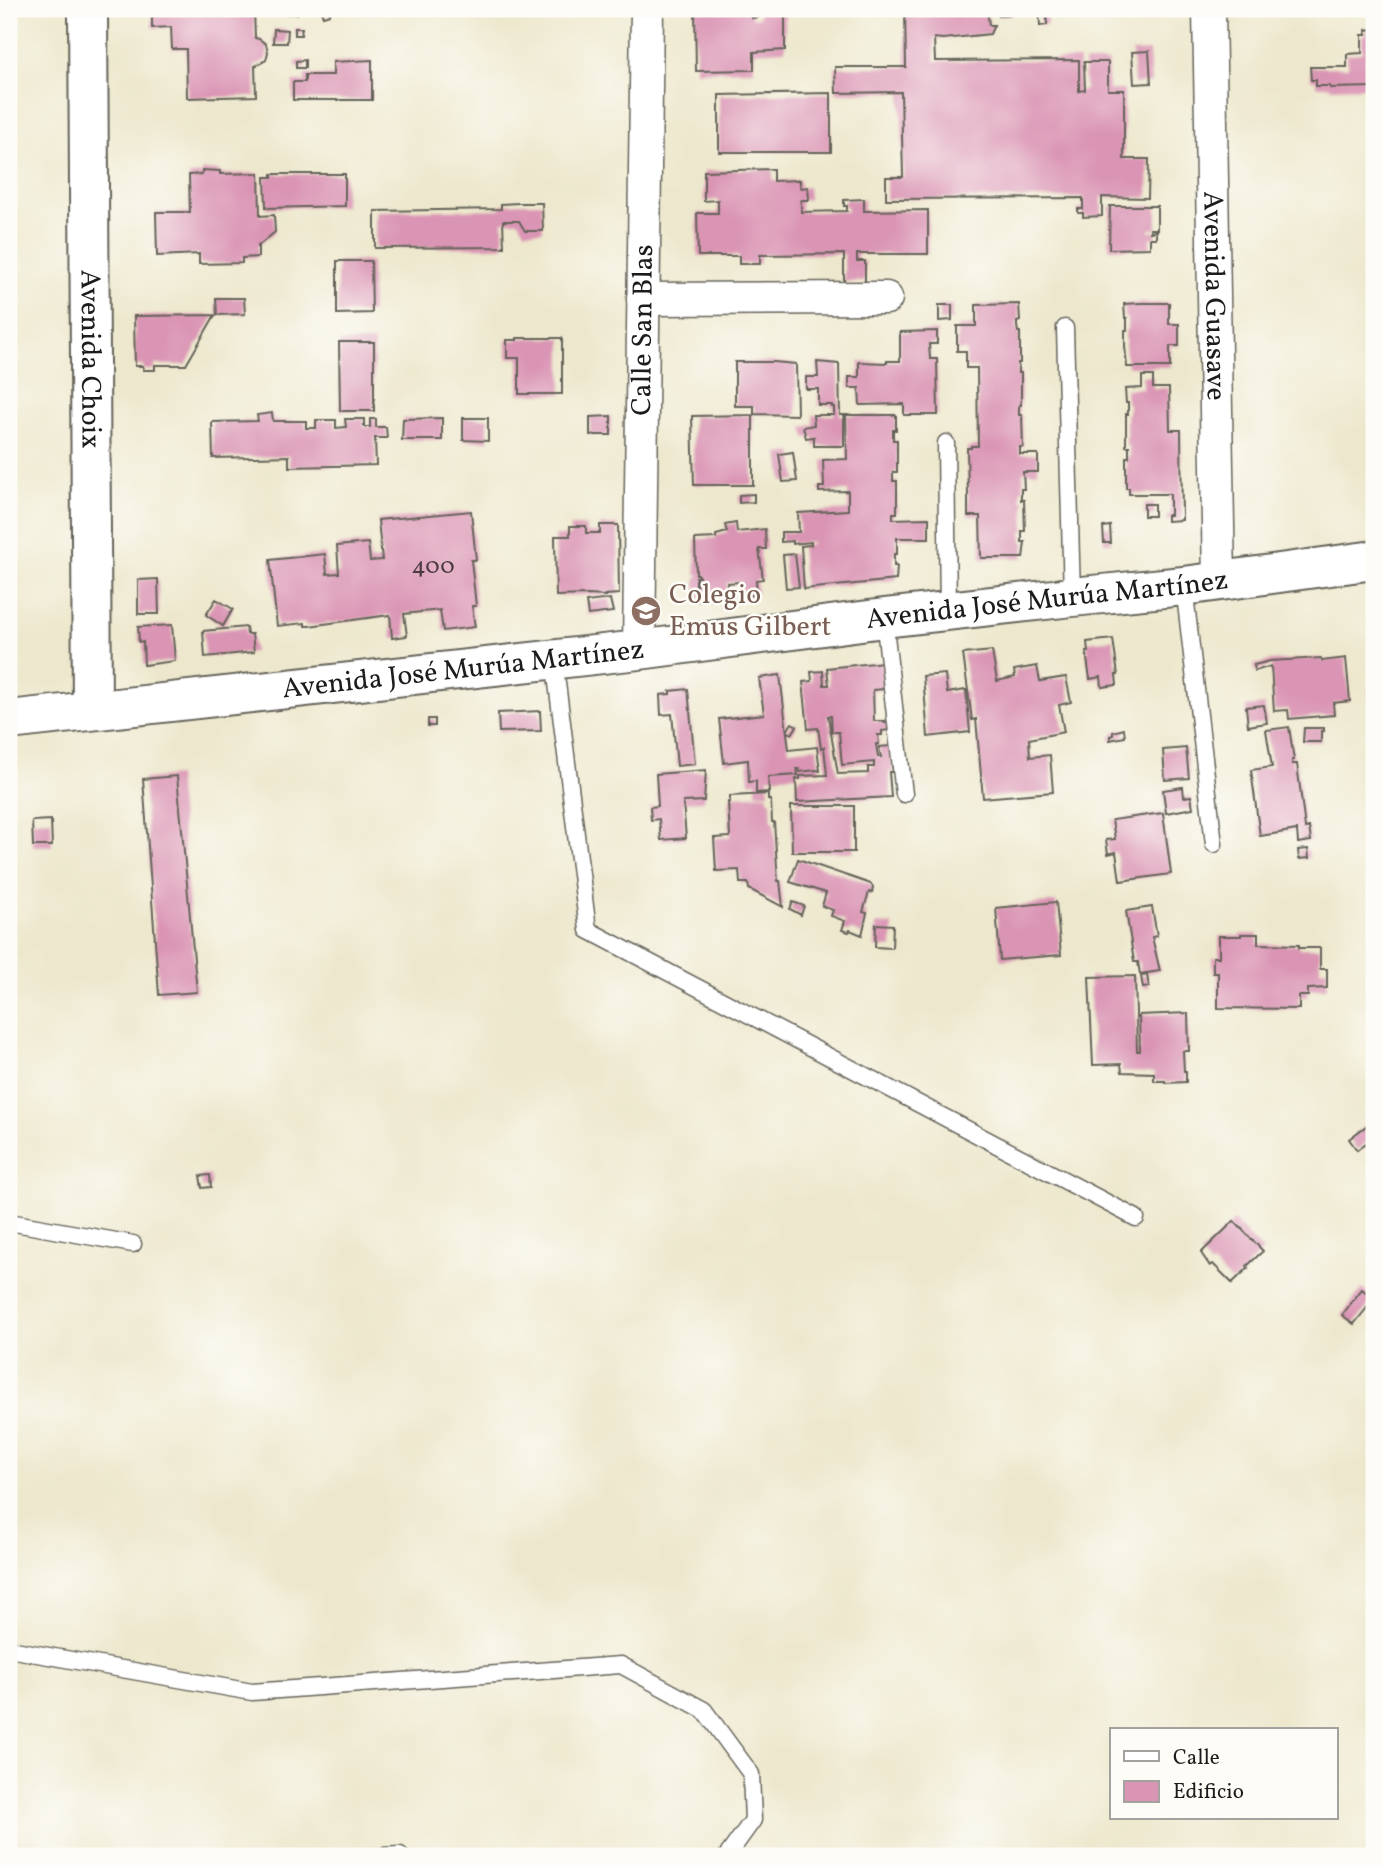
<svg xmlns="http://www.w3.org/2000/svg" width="1383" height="1865" font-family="Vollkorn,serif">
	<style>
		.building { fill: #da94b4; fill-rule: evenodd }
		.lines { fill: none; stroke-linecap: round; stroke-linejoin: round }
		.lane-casing { stroke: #65635a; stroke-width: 19 }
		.street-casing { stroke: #65635a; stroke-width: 35 }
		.secondary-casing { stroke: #65635a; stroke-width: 42 }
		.lane { stroke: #fff; stroke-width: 16 }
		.street { stroke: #fff; stroke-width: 32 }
		.secondary { stroke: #fff; stroke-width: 38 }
		.labels { text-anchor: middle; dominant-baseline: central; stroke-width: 5; stroke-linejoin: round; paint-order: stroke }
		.number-label { font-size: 24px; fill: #4c3a42 }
		.street-label { font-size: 28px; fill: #1c1c1c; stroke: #fdfcf7 }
		.education-label { font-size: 28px; fill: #785e54; stroke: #fdfcf7; text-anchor: start }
	</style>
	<rect width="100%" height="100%" fill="#fdfcf7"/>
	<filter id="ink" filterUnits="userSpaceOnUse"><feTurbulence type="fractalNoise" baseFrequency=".0143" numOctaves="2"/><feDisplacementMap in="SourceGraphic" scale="14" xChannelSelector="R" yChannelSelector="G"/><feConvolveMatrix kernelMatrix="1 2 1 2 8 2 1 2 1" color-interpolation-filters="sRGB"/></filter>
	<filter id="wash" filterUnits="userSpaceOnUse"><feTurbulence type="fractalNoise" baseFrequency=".00686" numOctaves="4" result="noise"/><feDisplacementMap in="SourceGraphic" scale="28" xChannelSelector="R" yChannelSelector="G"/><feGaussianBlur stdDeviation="1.57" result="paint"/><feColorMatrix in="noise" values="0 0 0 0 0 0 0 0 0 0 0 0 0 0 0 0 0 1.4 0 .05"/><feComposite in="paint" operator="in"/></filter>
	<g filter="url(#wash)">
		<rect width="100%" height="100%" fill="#ede8cd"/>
		<g id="blocks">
			<path class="building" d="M152 9H254L255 38 259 39 266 44 268 52 266 60 255 66 256 96 187 98 186 49H172L171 27 152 28Z
				M287 9H297V14H288Z
				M320 9H331L330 14 323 16Z
				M349 9H366V12H348Z
				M695 9H752V18L759 17V9H785V50L754 52V70L696 71Z
				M905 9H987L989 25H994L990 34 943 39 934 38 935 61 1079 60V91L1085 90 1084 62H1108V90H1124V159H1149L1148 198 1102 197V216L1083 217V213H1078V209H1083V198L886 199V177H903L901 92 836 93 835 67H906Z
				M999 9H1011V15L999 16Z
				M1023 9H1035V13H1023Z
				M1039 9H1047V25L1040 26Z
				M295 28H302L301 35H295Z
				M274 29 288 30 287 43H273Z
				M1374 29V87L1330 88V86H1316V80H1311L1310 67H1347V54L1362 53V35H1366V30Z
				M1149 51 1151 83 1134 84 1132 52Z
				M305 60V68H296V61Z
				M372 60V100H293V82H305V75H333V62Z
				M831 93V152H719V95Z
				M773 169V181L800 180V188L808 187 809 200H801V212L847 211V206H844V200L864 199V211L928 210V254H857V261H865V282H844V254L760 255V264H739V256H698L697 213H718V200L704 201V171Z
				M202 170 220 171V174L259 173 260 216 274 215 275 232 258 246V257L242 258V263L199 264V254L157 256 156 212H190L189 175 202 174Z
				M272 174H345V206L266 208 265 177H272Z
				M519 203H542L543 231H525L519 221H503L504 247 375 248V211L501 209V204Z
				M1110 206H1157V229H1150V232L1156 231V238H1150V248L1109 249Z
				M337 261H371L372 313 337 314Z
				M216 298H244L245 314 217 315Z
				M1141 303H1169V324H1179V346H1170V367H1127L1125 346V330H1127V318H1125L1124 304Z
				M1019 304 1020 321 1017 322V326L1018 332H1020V363H1018V373H1021V405H1019V415H1022L1023 447H1020V454H1038V472H1023L1024 489H1021V500H1024L1025 531H1022V542H1025L1023 558H981L980 516H968V495L967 448H971V446H978L977 368H966V351H957V326H976V305Z
				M939 305H952V320L939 321Z
				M215 315 186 365H155V370H143V366H135L134 316Z
				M937 331V344H929L930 359H937L938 415H904V404L860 405 859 388H849V377H859V362L887 363V361H900V332Z
				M517 338H562V394H519V358H507V340H517Z
				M339 342H374V411H340Z
				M735 362H774L796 364 797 415 754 414V406H735Z
				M817 362 839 364 840 415H844V446H814V437L806 438 803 427 814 425 813 415H834V407H832V405H818V389H806V377H818Z
				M1142 376H1153V388H1169L1170 430H1181L1182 520 1167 521V515H1170V494H1129V488H1126V457H1129V446H1126V414H1128V403H1126L1125 389 1142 388Z
				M272 413 273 421H306V428H316V420H336V428L346 427 345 419H364V427H370V419H376V427H386L387 438H375L376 465 289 467V456L213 458 212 422 258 421 257 415Z
				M753 415V485H694L692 416Z
				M846 415H896V430H893V440H897V472H893V481H897V513H893V519L929 518V538H897V554H894V566H897L896 580 804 589 801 546 811 545V542L793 544V541L781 542V532H799L798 513 848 510V491L819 492V487H824L823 460 847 459Z
				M611 416V435H590V417Z
				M442 418V440H402L403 419Z
				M463 418H488V441L463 440Z
				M793 452 797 481 783 482 779 454Z
				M754 494V502L739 503V495Z
				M1144 504H1154V516H1144Z
				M471 511 476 560H471L476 606H472L475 627 443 631 440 610 404 614 407 636 392 638 390 615 309 626H305V623L277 626 270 560 325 554 327 574 339 573 337 546 368 543 370 561 382 560 378 520Z
				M736 523 737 532 765 529 766 549H759L763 579 756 580 757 595 742 596 741 582 727 583 728 598 696 601V577H699L698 574H696L695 539 716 538V535L727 532 725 525Z
				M600 525H618L619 594 605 595V596L587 595 556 596 555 536H570V526H586V533H600Z
				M1110 526 1111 543H1104L1103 527Z
				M795 554 799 587 786 588 783 555Z
				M158 579 159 614H138V580Z
				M216 599 233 609 223 626 206 615Z
				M610 599 613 612 588 615 586 602Z
				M172 625 175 661 144 665 143 642H139L138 627Z
				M246 627 247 634H252L254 652 205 657 203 631Z
				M1113 639 1118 675H1116L1117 685 1102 687 1101 677 1090 679 1086 652H1088L1087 642Z
				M992 651 997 681 1015 677 1014 670 1037 666 1040 681 1066 677 1071 702 1059 705 1064 732 1029 739 1030 757 1050 755 1053 792 983 798 976 719 972 720 963 654Z
				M1321 658 1322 661 1346 658 1350 701 1333 703 1334 715 1289 719 1288 710 1274 711 1271 666 1255 671 1254 665 1270 661Z
				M883 662 884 689 873 690 874 721H885V723L889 722 890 730 882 731V735H878L879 744H876L878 757H881L879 747 891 746 893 772H889L891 797 797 802 796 779H800V776L827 775 824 747 821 748 818 728 808 729 803 682 812 681 811 672 823 671 824 685H829L827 668ZM828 716H831L832 732H839L842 765 874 762V767H868V773L838 774Z
				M945 674 947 693 966 690 970 732 928 737 923 676Z
				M780 675 789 750 817 747 820 771 816 770 800 772 799 769H797L798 775 768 777 769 792 756 793V781L749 782 748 760 724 763 719 719 764 714 759 678Z
				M688 689 695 764 677 766 672 714 661 715 660 695 670 694V691Z
				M1374 689V715H1373L1368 690Z
				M1264 705 1267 723 1248 726 1246 707Z
				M540 711 541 731 499 732 498 713Z
				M428 719H435V726H428Z
				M792 723 797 726 792 734 787 731Z
				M1289 727 1294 760H1292V764H1297L1305 828 1309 827 1311 841 1298 843 1297 830 1260 836 1251 770 1272 767 1266 730Z
				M1304 728H1324V731H1321V742H1303Z
				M1124 729 1125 737 1110 740V736L1113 735V732Z
				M1186 748 1189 778 1165 780 1163 750Z
				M706 770 704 801 683 802 686 838 661 840 659 819 651 820 650 807 658 806 656 774Z
				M177 776 197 992 159 995 143 779Z
				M1183 787 1184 797 1191 796 1193 808 1166 813 1163 790Z
				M768 794V800H771L772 822H774L778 881H780L783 907 749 889 748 883H740L739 870 716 871 714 838 730 837 728 802H730V796Z
				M791 806H854V852H792Z
				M1163 813 1171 874 1120 881 1116 852 1108 854 1106 840 1115 839 1112 820Z
				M51 820 52 846H33L32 821Z
				M1308 849 1309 858 1299 859 1298 850Z
				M798 859 871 884 873 887 872 893 869 892 863 912 867 913 862 935 850 930 849 932 842 930 845 921 831 916 833 910 822 906 826 893 790 882Z
				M793 902 804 906 801 915 790 909Z
				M1056 902 1061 955 1000 960 996 908Z
				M1152 907 1157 936 1152 937 1160 971 1140 974 1138 962H1134L1126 911Z
				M876 924 893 925 892 948 875 947Z
				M1241 934H1258V944L1299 945V948H1320V969H1327V988L1308 989V996H1299V1009L1218 1008V973H1213V957H1219V936H1241Z
				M1147 975 1149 987 1143 988 1141 976Z
				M1135 976 1137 1051H1140L1139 1015 1188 1013 1189 1051H1183L1184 1071H1186V1082L1165 1083V1081H1154V1073L1122 1072 1121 1064 1093 1065 1089 977Z
				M1370 1123 1374 1128V1137L1357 1150 1349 1139Z
				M210 1175 211 1187 202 1188 200 1176Z
				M1234 1221 1263 1251 1247 1266 1248 1268 1232 1283 1213 1264 1210 1266 1201 1253Z
				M1362 1289 1374 1299 1354 1324 1342 1315Z"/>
		</g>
	</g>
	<g filter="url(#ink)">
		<use href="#blocks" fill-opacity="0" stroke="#65635a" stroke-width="2"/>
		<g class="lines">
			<g class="lane-casing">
				<path id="lane" d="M1065 328 1072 597
					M946 443 948 612
					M1184 586 1214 844
					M884 618 904 794
					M554 659 588 930 1136 1218
					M9 1222 133 1244
					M9 1649 252 1692 621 1665 704 1710 751 1774 753 1820 727 1856
					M383 1856 400 1855"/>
			</g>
			<g class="street-casing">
				<g id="street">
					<path id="s1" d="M1209 9 1219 582"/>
					<path d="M643 299 886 298"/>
					<path id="s2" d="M639 650 647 9"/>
				</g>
			</g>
			<g class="secondary-casing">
				<g id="secondary">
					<path id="s3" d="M88 9 92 709"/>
					<path id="s4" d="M9 720 639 650 884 618 1072 597 1184 586 1374 560"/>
				</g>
			</g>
			<use href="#lane" class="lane"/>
			<use href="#street" class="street"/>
			<use href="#secondary" class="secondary"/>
		</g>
	</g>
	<defs>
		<g id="school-disc" transform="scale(1.575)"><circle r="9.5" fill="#8d6e63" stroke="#fdfcf7"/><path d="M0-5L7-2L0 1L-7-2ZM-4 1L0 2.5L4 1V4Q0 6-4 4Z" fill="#fff"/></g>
	</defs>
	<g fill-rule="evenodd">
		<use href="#school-disc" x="646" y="611"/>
	</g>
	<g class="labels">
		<g class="number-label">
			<text x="433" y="567">400</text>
		</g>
		<g class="street-label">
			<text stroke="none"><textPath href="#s1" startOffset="287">Avenida Guasave</textPath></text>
			<text stroke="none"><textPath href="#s2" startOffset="320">Calle San Blas</textPath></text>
			<text stroke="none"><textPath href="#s3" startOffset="350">Avenida Choix</textPath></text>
			<text stroke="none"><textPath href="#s4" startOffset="1045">Avenida José Murúa Martínez</textPath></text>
			<text stroke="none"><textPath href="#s4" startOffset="457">Avenida José Murúa Martínez</textPath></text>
		</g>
		<g class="education-label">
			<text x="669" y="595">Colegio<tspan x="669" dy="32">Emus Gilbert</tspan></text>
		</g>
	</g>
	<rect width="1383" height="1865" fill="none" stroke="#fdfcf7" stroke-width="35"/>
	<rect x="1110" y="1728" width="228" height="91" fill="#fdfcf7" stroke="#a3a29f" stroke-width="2"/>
	<rect x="1124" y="1751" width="35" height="10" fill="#ffffff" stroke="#a3a29f" stroke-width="2"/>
	<text x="1173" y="1764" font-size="21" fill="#1c1c1c">Calle</text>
	<rect x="1124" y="1781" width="35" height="21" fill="#da94b4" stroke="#a3a29f" stroke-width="2"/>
	<text x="1173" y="1798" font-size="21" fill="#1c1c1c">Edificio</text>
</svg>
